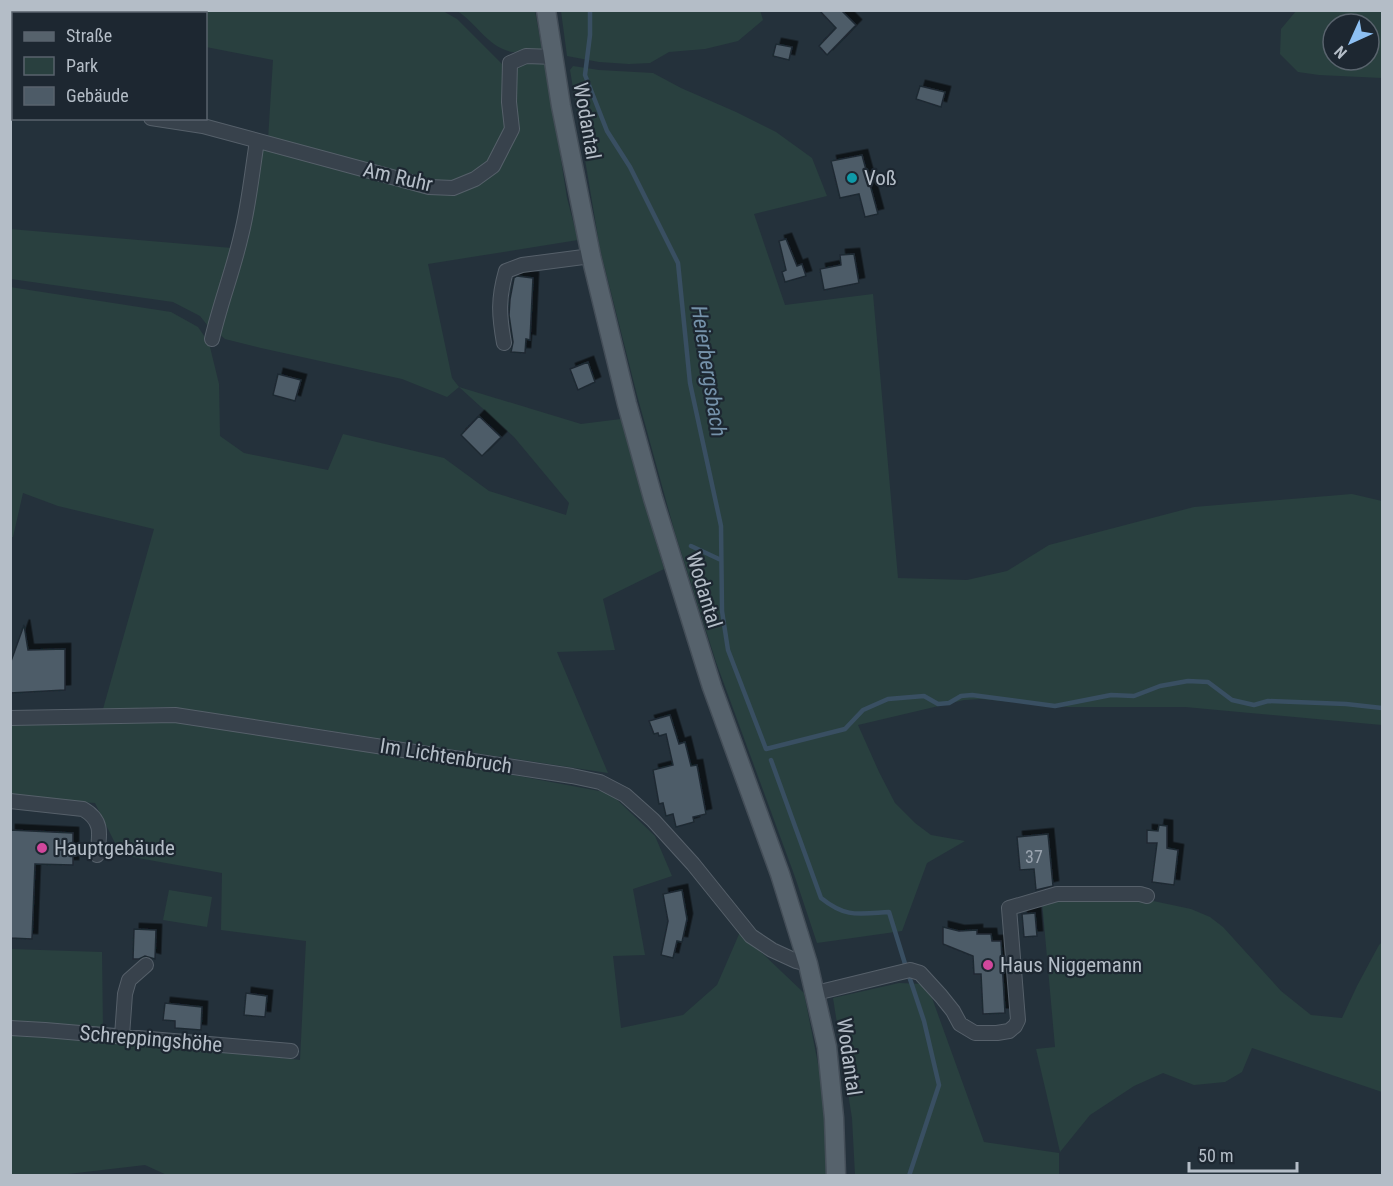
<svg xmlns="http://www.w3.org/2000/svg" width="1393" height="1186" font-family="'Roboto Condensed',sans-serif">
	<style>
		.green { fill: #29403f; fill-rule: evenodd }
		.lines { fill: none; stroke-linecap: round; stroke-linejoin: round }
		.stream { stroke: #394f62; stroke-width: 4.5 }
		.building { fill: #4d5b67; stroke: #1f2933; stroke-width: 1.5; filter: url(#shadow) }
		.minor-casing { stroke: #56606a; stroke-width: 16 }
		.major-casing { stroke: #444e58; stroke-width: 21 }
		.minor { stroke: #38424c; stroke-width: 14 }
		.major { stroke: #56626c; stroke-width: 18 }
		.culture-dot { fill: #0f9aa8; stroke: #1d2731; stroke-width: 2 }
		.hotel-dot { fill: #d1479c; stroke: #1d2731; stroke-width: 2 }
		.labels { text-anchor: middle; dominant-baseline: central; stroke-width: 4.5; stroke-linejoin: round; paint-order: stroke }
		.number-label { font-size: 18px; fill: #9aa4af }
		.street-label { font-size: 21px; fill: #b4bdc7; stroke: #1d2731 }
		.poi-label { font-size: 21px; fill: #b4bdc7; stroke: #1d2731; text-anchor: start }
		.water-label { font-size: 22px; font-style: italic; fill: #7592aa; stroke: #1d2731 }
	</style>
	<defs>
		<filter id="shadow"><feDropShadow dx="5.5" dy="-5.5" stdDeviation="0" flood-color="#0009"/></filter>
	</defs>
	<rect width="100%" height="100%" fill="#24313b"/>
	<path class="green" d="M760 10 763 20 738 41 705 49 669 52 650 63 629 64 599 62 567 56 561 11Z
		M10 11H443L457 19 503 65 508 127 489 163 474 175 452 182 430 183 268 140 273 60 206 47V14H14L13 99H11Z
		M457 11H535L542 50C532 53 523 54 513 52 488 48 477 23 457 11Z
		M1296 11H1382V78L1319 75 1298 72 1280 54 1281 29ZM1333 24H1369V60H1333Z
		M542 62 546 65 567 198 578 240 428 264 452 378 459 387 581 424 621 419 664 569 603 599 615 650 557 652 608 773 172 707 103 709 154 529 58 506 23 493 13 537H11L10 287 171 312 198 327 209 343 219 384 220 436 244 453 328 470 343 434 444 458 489 491 566 515 569 503 514 437 459 387 447 397 402 379 261 348 225 339 218 333 259 147 428 190 497 169 513 104 515 67 522 63Z
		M573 66 599 70 653 73 681 88 736 112 776 132 812 158 827 196 754 214 785 305 873 294 898 578 967 580 1007 571 1049 545 1194 507 1352 494 1382 501V725L1185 707H1068L981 699 964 700 858 725 879 772 895 803 915 823 931 835 965 841 927 863 902 931 817 943 795 877 716 662 675 533 637 395 600 249 570 70Z
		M10 229 232 248 208 326 200 316 173 302 11 279Z
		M174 720 460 765 610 793 655 836 672 876 633 889 645 955 613 956 621 1028 683 1015 717 985 740 932 804 993 822 1084 829 1175 169 1176 145 1165 68 1174 11 1175 10 1034 202 1049 300 1060 306 941 221 930 222 873 121 855 95 803 11 797V724Z
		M169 890 212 897 207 927 163 920Z
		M1139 898 1191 909 1210 917 1223 927 1281 991 1311 1015 1342 1018 1357 986 1379 945 1382 942V1092L1252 1048 1242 1072 1225 1082 1194 1085 1163 1073 1134 1086 1090 1115 1060 1152 1036 1049 1055 1047 1042 901Z
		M10 949 102 952 103 1030 11 1025Z
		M899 983 925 984 932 998 984 1142 1059 1153V1175H855L852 1118 833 998Z"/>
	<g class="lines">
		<path class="stream" d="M590 10V35L585 75 607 131 630 167 678 263 690 383 721 526 722 611 728 650 766 749 845 729 863 710 888 699 924 696 938 704 949 703 961 696 972 695 1055 706 1111 695 1134 696 1160 686 1188 681 1208 682 1232 700 1254 705 1268 701 1346 704 1382 708
			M691 546 721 560
			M771 760 821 898C846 918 858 914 889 912L906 967
			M909 1176 939 1085 924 1021 909 976"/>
	</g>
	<path class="building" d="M819 10H841L856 25 827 55 819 46 836 28Z
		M776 44 792 47 789 60 773 56Z
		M920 86 945 92 941 107 916 99Z
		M862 155 878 214 865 217 859 194 840 198 831 161Z
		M786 239 797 266 802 264 806 276 785 282 782 272 786 270 779 241Z
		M854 254 859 283 824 290 820 269 841 265 840 255Z
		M517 276 533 278 530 340 526 339 525 353 511 352 513 342 509 315 510 299 514 278Z
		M588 362 595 382 578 390 570 369Z
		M278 374 301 380 295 401 273 395Z
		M479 416 501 437 482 456 461 435Z
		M24 625 28 650 65 649V690L10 693V664Z
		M670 715 679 744 685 742 691 766 697 765 706 814 693 817 694 822 676 827 673 814 666 816 663 803 659 804 653 770 673 765 666 734 659 736 658 733 654 734 649 721Z
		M1159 825 1167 826V848L1178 850 1174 885 1152 882 1157 843H1147V830L1158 831Z
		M10 830 73 833V865L35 864 32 939 10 938Z
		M1048 834 1053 886 1036 890 1034 869 1020 870 1017 837Z
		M682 890 687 919 682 942 677 941 673 958 661 955 668 921 663 894Z
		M1035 913 1037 936 1024 937 1022 914Z
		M943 927 959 931 977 930V934H991L992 941H1001L1005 1013 983 1014 981 974H974L973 956 943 944Z
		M134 929 156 930 155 959 145 956 139 959H133Z
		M246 993 267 996 265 1017 244 1015Z
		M165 1003 202 1007 201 1030 175 1028V1021L163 1020Z"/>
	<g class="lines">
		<g class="minor-casing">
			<path id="minor" d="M10 103 14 104
				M151 118 203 126 429 187 453 188 475 179 493 166 512 129 509 102 510 63 526 56 554 57
				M212 339C220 304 233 271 241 236 249 205 252 172 257 141
				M504 343C499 315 498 299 506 271L522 265 591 256
				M10 718 175 715 572 776 600 782 625 795 653 820 693 864 751 936 772 950 796 961 808 964
				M10 801 83 809C103 820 100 834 97 855
				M816 993 910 970 920 973 941 996 953 1011 960 1024 975 1033H997L1009 1031 1015 1026 1018 1020 1009 908 1057 894H1140L1147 896
				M10 1028 45 1030 291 1051
				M122 1036 125 994 129 980 146 965"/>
		</g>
		<g class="major-casing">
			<path id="major" d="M546 10 561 106 591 256 627 404 653 498 712 687 780 874 808 964 827 1047 834 1118 836 1176"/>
		</g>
		<use href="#minor" class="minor"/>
		<use href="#major" class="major"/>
	</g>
	<circle class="culture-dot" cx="852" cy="178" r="6"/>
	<g class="hotel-dot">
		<circle cx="42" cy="848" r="6"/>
		<circle cx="988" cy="965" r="6"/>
	</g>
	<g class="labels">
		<g class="number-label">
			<text x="1034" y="856">37</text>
		</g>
		<g class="street-label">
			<text transform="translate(587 121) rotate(80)">Wodantal</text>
			<text transform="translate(398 177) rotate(13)">Am Ruhr</text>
			<text transform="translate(704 590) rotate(73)">Wodantal</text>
			<text transform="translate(446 756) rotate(9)">Im Lichtenbruch</text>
			<text transform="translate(151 1039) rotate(5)">Schreppingshöhe</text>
			<text transform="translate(849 1057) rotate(82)">Wodantal</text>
		</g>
		<g class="poi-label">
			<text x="864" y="178">Voß</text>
			<text x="54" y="848">Hauptgebäude</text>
			<text x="1000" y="965">Haus Niggemann</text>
		</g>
		<g class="water-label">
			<text transform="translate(709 371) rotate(81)">Heierbergsbach</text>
		</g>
	</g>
	<rect width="1393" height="1186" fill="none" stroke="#b4bdc7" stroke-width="24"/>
	<rect x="12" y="12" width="195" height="108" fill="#1d2731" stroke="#59636d" stroke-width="1.5"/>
	<rect x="24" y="32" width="30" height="9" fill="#56626c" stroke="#59636d" stroke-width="1.5"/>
	<text x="66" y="42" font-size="18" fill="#b4bdc7">Straße</text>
	<rect x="24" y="57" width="30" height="18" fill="#29403f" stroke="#59636d" stroke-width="1.5"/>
	<text x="66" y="72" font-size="18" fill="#b4bdc7">Park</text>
	<rect x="24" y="87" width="30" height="18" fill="#4d5b67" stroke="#59636d" stroke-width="1.5"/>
	<text x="66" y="102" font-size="18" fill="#b4bdc7">Gebäude</text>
	<g transform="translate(1351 42) rotate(225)"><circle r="28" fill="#1d2731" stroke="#59636d" stroke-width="1.5"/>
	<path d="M0-4.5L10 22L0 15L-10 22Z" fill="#8dc0f3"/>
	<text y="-9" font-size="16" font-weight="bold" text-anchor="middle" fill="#b4bdc7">N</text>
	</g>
	<path d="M1189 1162v9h108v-9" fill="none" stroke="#b4bdc7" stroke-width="3"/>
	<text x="1198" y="1162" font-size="18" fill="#b4bdc7" stroke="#1d2731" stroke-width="4.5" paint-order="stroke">50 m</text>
</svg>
